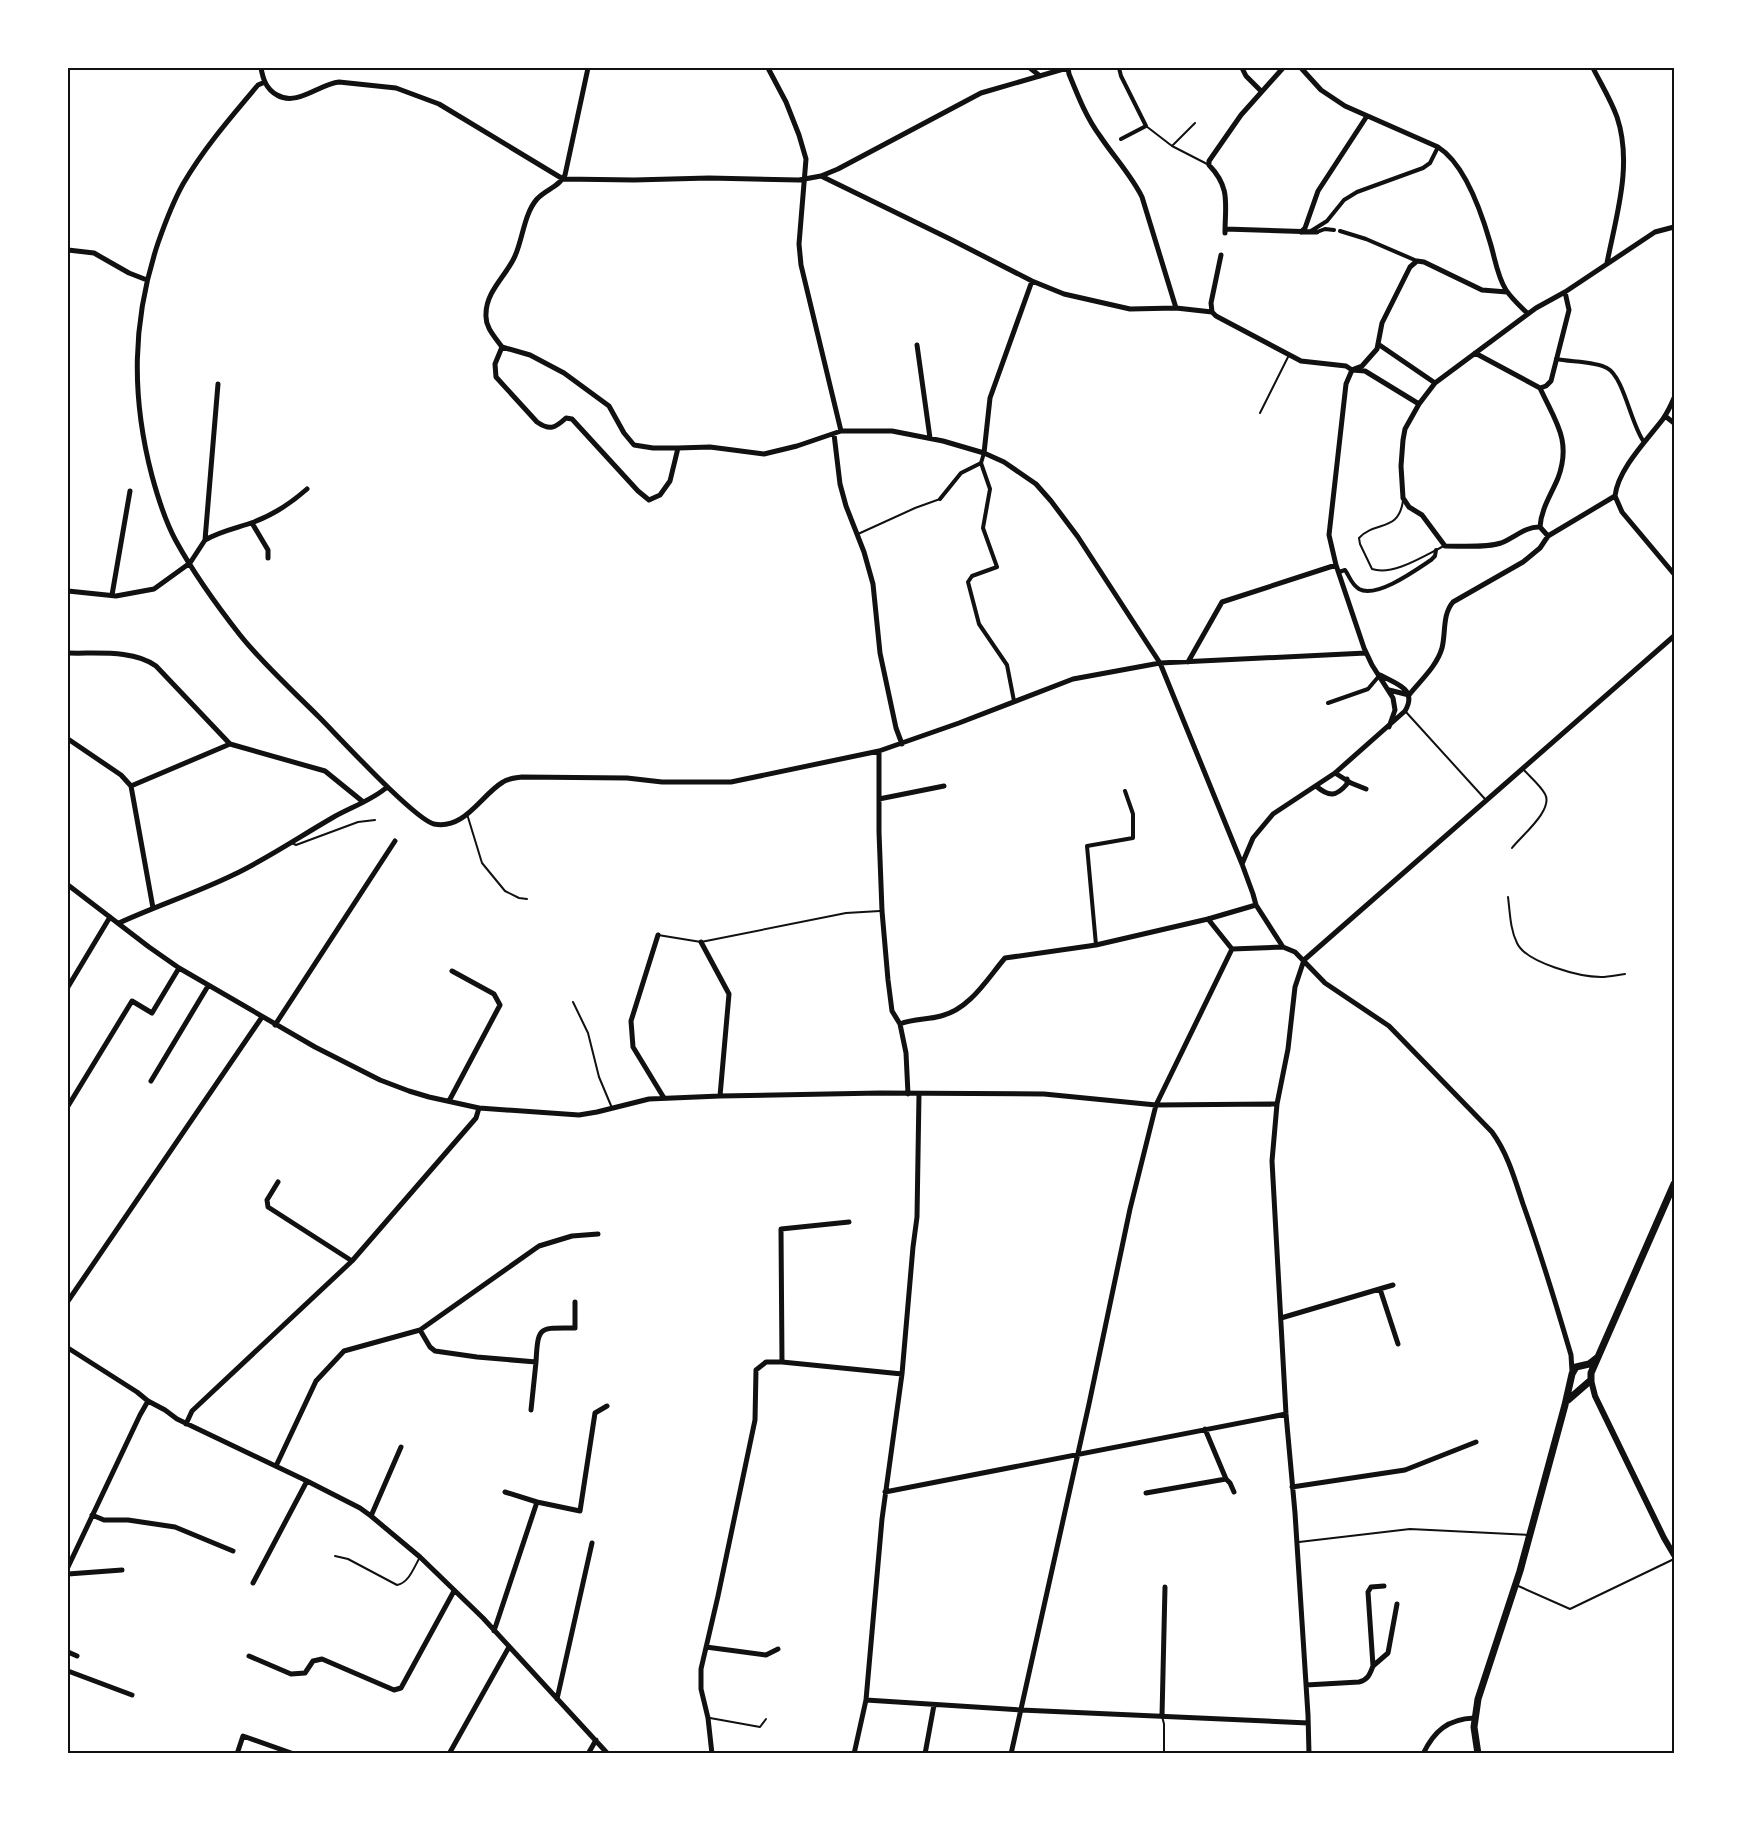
<svg xmlns="http://www.w3.org/2000/svg" width="1742" height="1821" font-family="Quicksand,sans-serif">
	<style>
		.lines { fill: none; stroke-linecap: round; stroke-linejoin: round }
		.service { stroke: #111; stroke-width: 2 }
		.pedestrian { stroke: #111; stroke-width: 4 }
		.minor { stroke: #111; stroke-width: 5 }
		.tertiary { stroke: #111; stroke-width: 6 }
		.secondary { stroke: #111; stroke-width: 7 }
		.neatline { fill: none; stroke: #111; stroke-width: 2 }
	</style>
	<rect width="100%" height="100%" fill="#fff"/>
	<g class="lines">
		<path class="service" d="M1146 126 1172 146 1209 165
			M1172 146 1195 123
			M1260 413 1289 355
			M1403 501C1398 533 1376 520 1359 538L1360 544 1372 569C1394 576 1425 555 1444 546
			M858 534 915 508 940 499
			M1406 712 1485 799
			M467 814 482 863 505 891 519 898 527 899
			M292 843 296 845 358 822 375 820
			M1512 848C1521 836 1554 810 1545 794 1540 785 1530 777 1523 769
			M1508 897C1510 912 1510 929 1517 943 1526 963 1581 977 1601 977 1609 977 1617 975 1625 974
			M658 935 701 942 846 913 880 911
			M573 1002 588 1033 599 1077 612 1108
			M1299 1542 1410 1529 1529 1535
			M335 1556 348 1559 397 1585C409 1583 414 1567 420 1557
			M1516 1585 1570 1609 1674 1559
			M1162 1716 1164 1724V1754
			M710 1718 760 1727 766 1719"/>
		<path class="pedestrian" d="M1119 68 1121 76 1146 126 1121 139
			M1311 231 1327 221 1344 200 1357 192 1423 168 1430 163 1438 147
			M1340 231 1366 239 1417 261
			M1317 232 1325 229 1334 230
			M1556 359C1570 362 1595 361 1607 368 1624 377 1631 425 1644 442
			M984 453 981 463 990 489 983 528 997 567 972 576 968 582 979 624 1007 665 1014 701
			M940 499 961 473 981 463
			M1339 572 1345 570C1350 577 1351 584 1359 589 1376 599 1416 570 1431 560L1435 556 1436 550
			M1328 703 1368 689 1379 676
			M1096 945 1087 846 1133 838V814L1125 791"/>
		<path class="minor" d="M261 68C263 79 266 89 277 95 297 107 319 84 339 82L396 88 439 104 563 179 634 180 709 178 799 180 821 176 838 169 981 93 1067 68
			M768 68 786 102 799 135 806 159 799 244 801 265 841 431
			M1030 68 1040 76
			M1068 68 1069 74C1078 96 1086 117 1100 136 1114 157 1131 175 1142 197L1176 308
			M1242 68 1246 76 1261 91
			M1301 68 1321 90 1345 106 1438 147C1465 164 1481 211 1490 242 1495 258 1497 276 1506 290 1512 299 1521 307 1528 314
			M1593 68C1601 84 1611 100 1617 117 1633 165 1616 216 1607 263
			M265 82 258 85C231 117 204 148 183 184 173 202 165 223 158 243 132 321 131 396 152 476 158 498 165 521 176 541 193 572 218 607 240 635 263 664 292 690 319 717 338 736 414 819 434 824 465 830 481 795 503 782 509 778 516 778 522 777L627 778 662 782H731L879 751 959 723 1073 679 1160 663 1366 653
			M821 176 950 239 1032 281 1064 294 1130 309 1176 308 1212 312 1216 316 1301 361 1346 366 1352 370 1365 371 1419 404
			M1225 229 1317 232
			M1301 232 1305 228 1318 191 1367 116
			M1225 233C1225 204 1231 188 1209 165V161L1241 115 1283 68
			M68 250 94 253 129 273 147 280
			M1212 312 1211 303 1221 255
			M1378 344 1435 383
			M917 345 930 438
			M502 347 530 355 564 373 609 406 624 433 634 445 653 448H678L670 481 660 495 649 500 638 491 572 419 566 418C555 428 550 431 537 422L496 377 495 364 502 347C494 336 485 327 486 314 486 291 507 275 515 256 523 238 524 214 537 199 546 189 559 187 565 175L588 68
			M1475 353 1540 388
			M1354 369 1362 366 1377 349 1382 323 1410 267 1417 261 1424 262 1482 290 1507 292
			M1352 370 1346 384 1329 535 1336 565 1364 648 1372 665 1393 698 1395 710 1389 727
			M1540 388 1546 386 1551 381 1569 310 1565 292
			M1665 416 1674 423
			M834 434 840 484 846 506 864 552 873 584 880 653 896 728 902 744
			M678 448 710 447 764 454 797 446 841 431H892L943 441 984 453 1004 462 1036 484 1051 501 1078 537 1160 663 1242 864 1253 894 1256 905 1283 947
			M984 453 990 398 1032 281
			M1615 496C1618 469 1647 440 1663 419 1667 413 1671 405 1674 398
			M1615 496 1622 512 1674 574
			M252 523 268 550V558
			M1540 527C1541 509 1551 495 1558 478 1572 440 1555 421 1540 388
			M1548 536 1540 527C1526 526 1514 538 1501 543 1484 548 1463 546 1445 546L1422 515 1409 507 1403 498 1401 466 1403 440 1405 429 1419 404 1435 383 1536 308 1565 292 1655 232 1674 227
			M205 540C220 531 237 528 254 522 275 514 290 504 307 489
			M68 591 116 596 154 589 190 563 205 540 218 384
			M112 595 130 491
			M68 653C95 654 133 649 156 666L230 744 325 771 362 801
			M1188 662 1222 602 1336 565
			M1389 690 1409 695C1420 681 1437 666 1442 648 1446 633 1442 615 1453 602L1523 562 1540 548 1548 536 1615 496
			M68 739 121 775 131 786 230 744
			M879 751V832L882 911 888 980 892 1011 900 1024 906 1053 908 1094
			M1335 773 1351 783 1366 789
			M131 786 153 908
			M1316 786C1329 797 1336 797 1347 784V779
			M879 799 944 786
			M1242 864 1253 838 1273 814 1335 773 1405 711C1418 689 1396 684 1380 675
			M68 885 149 947 179 968 315 1047 380 1080 409 1091 429 1097 479 1108 579 1115 597 1112 649 1099 720 1096 880 1093 1044 1094 1156 1105 1277 1104
			M1208 919 1232 949
			M119 923C156 906 196 893 233 875 267 859 299 837 332 818 349 808 373 800 387 787
			M658 935 631 1021 633 1047 664 1098
			M701 942 729 994 720 1096
			M1232 949 1283 947 1295 952 1325 983 1389 1026 1492 1132C1508 1154 1515 1180 1523 1204 1541 1254 1556 1304 1571 1355L1572 1371
			M1304 960 1295 987 1288 1049 1277 1104 1272 1161 1286 1414 1295 1513 1308 1715 1309 1754
			M1304 960 1674 636
			M68 987 110 917
			M900 1024C914 1018 927 1020 941 1016 970 1009 987 979 1005 958L1096 945 1208 919 1256 905
			M275 1025 395 841
			M151 1081 208 986
			M449 1101 500 1005 494 994 452 971
			M68 1106 132 1001 152 1013 179 968
			M278 1182 267 1200 268 1207 352 1261
			M1380 1289 1398 1344
			M68 1301 262 1017
			M1281 1318 1393 1285
			M420 1330 430 1347 435 1351 477 1357 536 1362C538 1325 539 1328 575 1328V1302
			M68 1348 137 1392 148 1401 165 1410 177 1419 307 1481 360 1508 371 1516 420 1557 483 1618 608 1754
			M782 1362 781 1229 849 1222
			M531 1410 536 1362
			M186 1424 192 1411 352 1261 476 1118 479 1108
			M1205 1429 1226 1479 1230 1483 1234 1492
			M276 1466 316 1381 344 1351 420 1330 539 1246 572 1236 598 1234
			M1292 1487 1405 1470 1476 1442
			M885 1492 1286 1414
			M1146 1493 1226 1479
			M537 1502 580 1511 595 1413 607 1406
			M92 1515 104 1520H128L175 1527 233 1551
			M371 1516 401 1447
			M68 1567 140 1415 148 1401
			M68 1574 122 1570
			M253 1583 307 1481
			M494 1631 537 1502 505 1492
			M706 1647 766 1655 778 1649
			M68 1652 77 1656
			M249 1656 291 1674 305 1673 313 1661 322 1659 394 1690 401 1688 454 1591
			M1373 1666 1388 1653 1397 1604
			M68 1671 132 1695
			M1306 1685 1359 1682C1368 1680 1370 1674 1373 1666L1368 1592 1371 1587 1384 1586
			M557 1699 592 1543
			M866 1700 1021 1710 1308 1723
			M1162 1716 1165 1587
			M237 1754 243 1736 294 1754
			M449 1754 509 1647
			M588 1754 596 1740
			M712 1754 708 1718 701 1689V1669L718 1596 755 1420 756 1370 766 1362H782L902 1374
			M854 1754 866 1700 882 1519 902 1374 913 1247 917 1217 919 1094
			M925 1754 934 1705
			M1011 1754 1089 1404 1130 1209 1156 1105 1232 949
			M1423 1754C1434 1731 1448 1719 1474 1718"/>
		<path class="tertiary" d="M1591 1380 1595 1396 1664 1538 1674 1555"/>
		<path class="secondary" d="M1568 1400 1591 1380V1373L1598 1357 1674 1184
			M1478 1754 1474 1727 1478 1699 1520 1571 1565 1405 1572 1374 1576 1367 1589 1364 1598 1357"/>
	</g>
	<rect width="1742" height="1821" fill="none" stroke="#ffffff" stroke-width="138"/>
	<rect x="69" y="69" width="1604" height="1683" class="neatline"/>
</svg>
